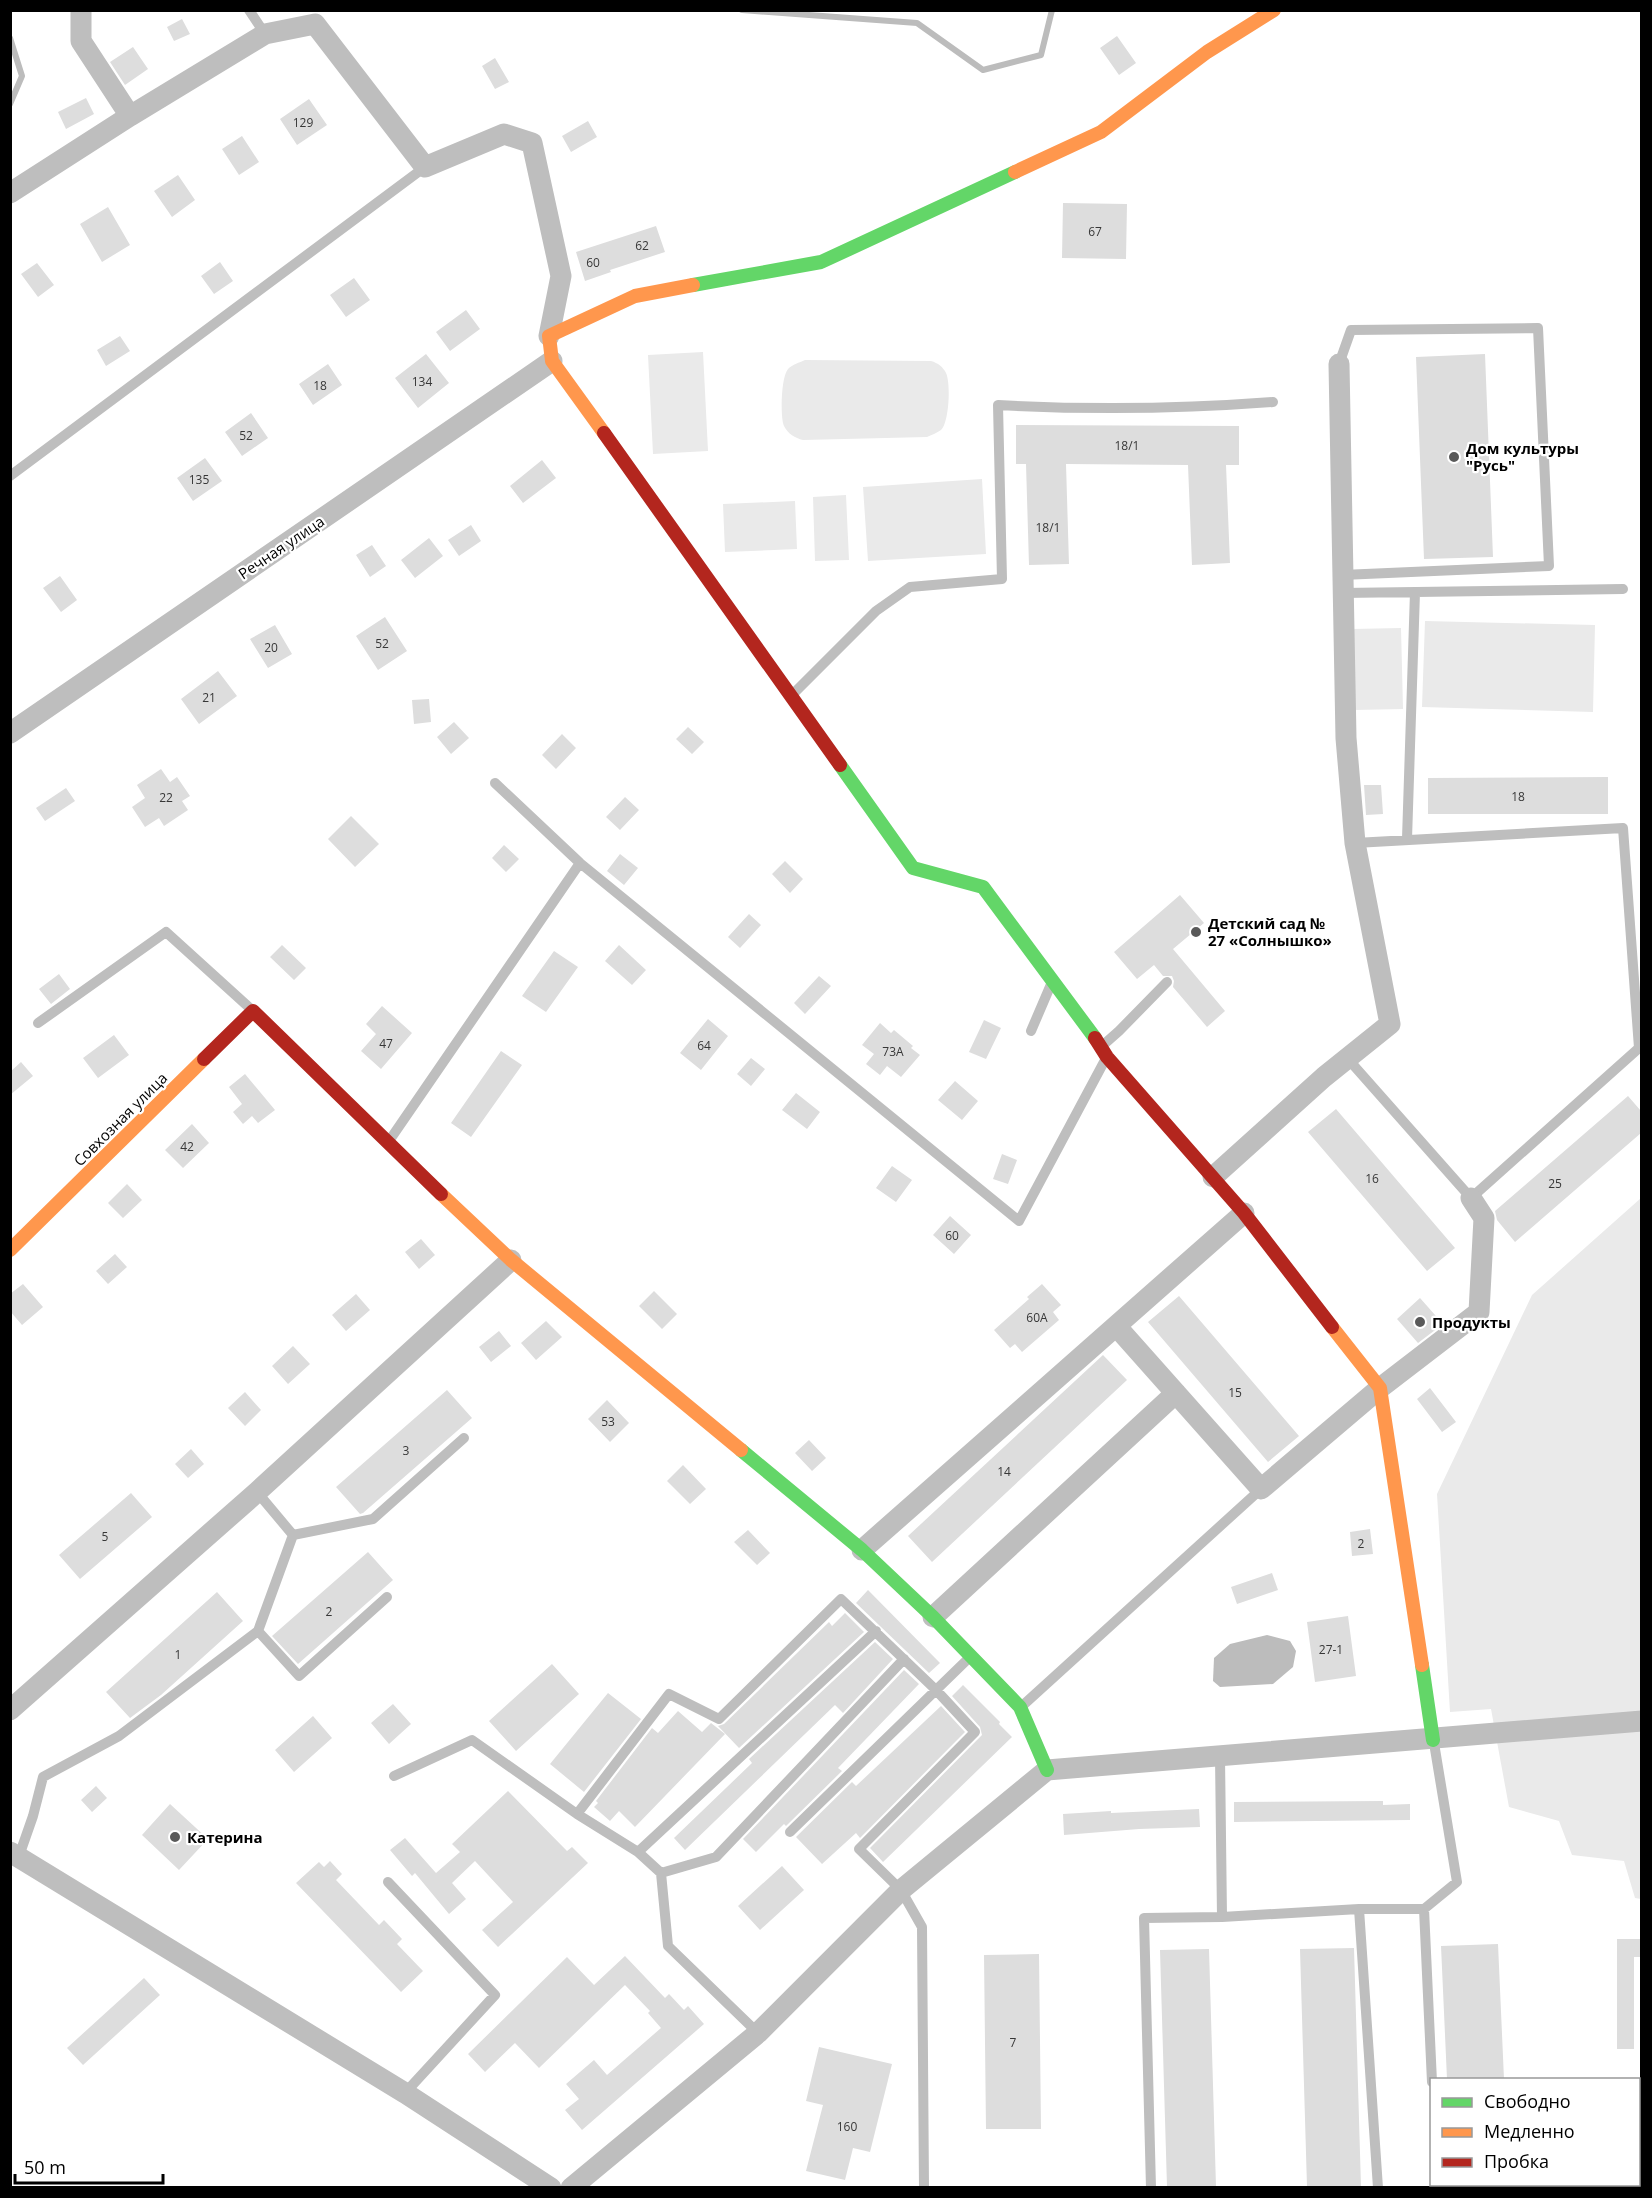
<svg xmlns="http://www.w3.org/2000/svg" width="1652" height="2198" font-family="'Open Sans',sans-serif">
	<style>
		.green { fill: #eaeaea }
		.water { fill: #bcbcbc }
		.lines { fill: none; stroke-linecap: round; stroke-linejoin: round }
		.stream { stroke: #bcbcbc; stroke-width: 6 }
		.building { fill: #ddd }
		.lane { stroke: #bebebe; stroke-width: 10 }
		.street { stroke: #bebebe; stroke-width: 21 }
		.fast { stroke: #63d668; stroke-width: 14 }
		.slow { stroke: #ff974d; stroke-width: 14 }
		.jam { stroke: #b3261e; stroke-width: 14 }
		.poi-dot { fill: #595959; stroke: #fff; stroke-width: 2 }
		.labels { text-anchor: middle; dominant-baseline: central; stroke-width: 4.5; stroke-linejoin: round; paint-order: stroke }
		.number-label { font-size: 12px; fill: #373737 }
		.poi-label { font-size: 15px; font-weight: bold; fill: #000; stroke: #fff; text-anchor: start }
		.street-label { font-size: 15px; fill: #000; stroke: #fff }
	</style>
	<rect width="100%" height="100%" fill="#fff"/>
	<path class="green" d="M703 352 708 451 653 454 648 355Z
		M805 360 931 361C938 363 943 367 946 373 951 383 949 423 941 430 937 433 931 435 927 437L803 440C795 438 788 434 784 426 780 417 781 377 788 369 793 364 799 363 805 360Z
		M982 479 986 554 868 561 863 487Z
		M846 495 849 560 815 561 813 497Z
		M795 501 797 549 725 552 723 504Z
		M1425 621 1595 625 1593 712 1422 707Z
		M1401 628 1403 709 1354 710 1352 629Z
		M1641 1198V1899L1635 1898 1624 1861 1572 1855 1559 1821 1509 1807 1491 1709 1450 1712 1437 1494 1532 1295Z"/>
	<path class="water" d="M1267 1635 1290 1641 1296 1651 1293 1667 1273 1684 1220 1687 1213 1681 1214 1658 1230 1644Z"/>
	<g class="lines">
		<path class="stream" d="M742 10 917 23 983 70 1041 55 1052 10
			M10 38 22 76 10 104"/>
	</g>
	<path class="building" d="M182 19 190 34 174 41 167 27Z
		M1117 36 1136 63 1119 75 1100 48Z
		M133 47 148 69 125 85 110 62Z
		M495 58 509 82 495 89 482 66Z
		M86 98 94 114 66 129 58 112Z
		M309 99 327 125 297 145 280 119Z
		M588 121 597 137 571 152 562 136Z
		M242 136 259 162 239 175 222 149Z
		M178 175 195 200 172 217 154 191Z
		M1063 203 1127 204 1126 259 1062 258Z
		M108 207 130 245 102 262 80 224Z
		M656 226 665 252 610 270 611 272 585 281 576 252Z
		M220 262 233 281 214 294 201 276Z
		M37 263 54 285 38 297 21 274Z
		M354 278 370 300 346 317 330 295Z
		M466 310 480 329 450 351 436 332Z
		M120 336 130 351 106 366 97 350Z
		M426 354 449 383 418 408 395 378Z
		M1485 354 1493 557 1424 559 1416 357Z
		M328 364 342 385 313 405 299 384Z
		M251 413 268 438 242 456 225 432Z
		M1016 425 1239 426V465H1226L1230 563 1192 565 1188 465 1066 464 1069 564 1029 565 1026 464H1016Z
		M205 458 222 481 193 501 177 478Z
		M542 460 556 478 523 503 510 486Z
		M471 525 481 541 459 556 448 540Z
		M429 538 443 556 415 578 401 560Z
		M372 545 386 566 370 577 356 555Z
		M60 576 77 600 61 612 43 588Z
		M385 617 407 651 378 670 356 636Z
		M275 625 292 654 268 668 250 639Z
		M218 671 237 696 199 724 181 699Z
		M429 699 431 722 414 724 412 700Z
		M454 722 469 738 451 754 437 737Z
		M688 727 704 742 692 754 676 739Z
		M562 734 576 748 556 769 542 755Z
		M161 769 170 782 177 777 190 796 182 801 188 810 164 826 159 818 145 827 132 807 145 798 137 785Z
		M1608 777V814H1428V778Z
		M1364 785H1381L1383 814 1366 815Z
		M66 788 75 801 45 821 36 808Z
		M625 797 639 810 620 830 606 817Z
		M351 816 379 844 355 867 328 839Z
		M504 845 519 859 506 872 492 858Z
		M620 854 638 868 624 885 607 871Z
		M785 861 803 879 790 893 772 874Z
		M1180 895 1204 923 1173 949 1225 1011 1207 1027 1173 987 1174 981 1172 976H1163L1154 965 1137 979 1114 952Z
		M749 914 761 925 740 948 728 937Z
		M282 945 306 968 294 980 270 957Z
		M619 945 646 970 632 985 605 961Z
		M554 951 578 967 546 1012 522 996Z
		M59 974 70 989 51 1004 39 989Z
		M819 976 831 986 805 1014 794 1003Z
		M382 1006 412 1033 381 1069 361 1051 376 1034 366 1024Z
		M708 1019 728 1036 701 1070 680 1053Z
		M984 1020 1001 1028 986 1059 969 1052Z
		M880 1023 891 1033 894 1030 913 1046 911 1048 920 1055 901 1077 887 1066 880 1075 866 1064 874 1054 862 1045Z
		M114 1035 129 1055 98 1078 83 1058Z
		M501 1051 522 1065 471 1137 451 1123Z
		M751 1058 765 1069 751 1086 737 1074Z
		M21 1062 33 1076 10 1095V1072Z
		M245 1074 275 1110 258 1123 252 1116 243 1124 233 1112 242 1104 229 1087Z
		M955 1081 978 1101 962 1120 938 1100Z
		M796 1093 820 1112 807 1129 782 1110Z
		M1628 1096 1641 1111V1133L1515 1242 1497 1220 1495 1211Z
		M1336 1109 1455 1248 1427 1271 1308 1132Z
		M192 1124 209 1143 183 1168 165 1150Z
		M1002 1154 1017 1160 1008 1184 993 1179Z
		M892 1166 912 1180 896 1202 876 1188Z
		M127 1184 142 1200 123 1218 108 1203Z
		M950 1216 971 1235 954 1254 933 1235Z
		M421 1239 435 1255 419 1269 405 1252Z
		M115 1254 127 1267 108 1284 96 1271Z
		M23 1284 43 1307 22 1325 10 1311V1294Z
		M1042 1284 1061 1305 1053 1312 1059 1320 1022 1352 1015 1344 1010 1348 994 1330 1029 1299 1027 1297Z
		M654 1291 677 1314 662 1329 639 1306Z
		M356 1294 370 1310 346 1331 332 1315Z
		M1179 1296 1299 1436 1268 1462 1148 1322Z
		M1420 1298 1443 1324 1418 1343 1397 1319Z
		M546 1321 562 1337 536 1360 521 1343Z
		M499 1331 511 1346 491 1362 479 1347Z
		M293 1346 310 1364 288 1384 272 1366Z
		M1103 1355 1127 1380 932 1562 908 1536Z
		M1430 1388 1456 1422 1442 1432 1417 1399Z
		M447 1390 472 1418 363 1513 360 1514 336 1487Z
		M245 1392 261 1410 245 1426 228 1408Z
		M607 1400 629 1423 610 1442 588 1419Z
		M809 1440 826 1458 812 1471 795 1453Z
		M191 1449 204 1464 188 1478 175 1464Z
		M683 1465 706 1489 690 1504 667 1481Z
		M131 1493 152 1517 80 1579 59 1555Z
		M1370 1529 1373 1554 1352 1556 1350 1532Z
		M748 1530 770 1553 757 1565 734 1542Z
		M368 1552 393 1580 298 1664 272 1636Z
		M1272 1573 1278 1590 1237 1604 1231 1587Z
		M868 1590 940 1663 929 1673 856 1603Z
		M217 1592 243 1621 161 1695 130 1718 106 1692Z
		M845 1613 864 1632 739 1748 718 1726 724 1724 829 1622 832 1626Z
		M1348 1616 1356 1676 1315 1682 1307 1622Z
		M875 1642 893 1659 843 1713 835 1705 685 1850 674 1838 752 1763 749 1759Z
		M552 1664 579 1694 516 1751 489 1721Z
		M904 1670 919 1684 838 1768 842 1771 786 1826 784 1824 756 1852 743 1839Z
		M963 1685 1000 1722 999 1724 1012 1737 883 1862 870 1848 982 1735 980 1727 952 1696Z
		M608 1693 641 1719 584 1792 550 1764Z
		M393 1704 411 1724 389 1744 371 1723Z
		M941 1706 965 1732 860 1838 856 1833 822 1864 796 1837 852 1782 856 1786Z
		M678 1711 702 1732 711 1723 725 1734 635 1827 619 1811 610 1821 594 1807 598 1803 596 1801 652 1728 658 1733Z
		M313 1716 332 1738 294 1772 275 1750Z
		M96 1786 107 1798 92 1812 81 1800Z
		M508 1791 567 1851 572 1847 588 1863 498 1947 482 1930 513 1902 475 1861 452 1883 466 1899 449 1914 415 1873 412 1876 390 1850 405 1838 436 1873 460 1852 452 1844Z
		M1383 1801V1805L1410 1804V1820L1234 1822V1802Z
		M170 1804 208 1839 179 1870 142 1835Z
		M1199 1809 1200 1827 1139 1829 1064 1835 1063 1814 1111 1811V1813Z
		M330 1861 342 1874 336 1880 379 1925 384 1920 402 1939 397 1944 423 1971 401 1992 296 1883 319 1862 324 1867Z
		M782 1866 804 1890 760 1930 738 1906Z
		M1617 1939H1641V1957H1634V2049H1617Z
		M1498 1944 1504 2079H1447L1441 1946Z
		M1354 1948 1361 2187H1307L1300 1949Z
		M1209 1949 1216 2187H1167L1160 1950Z
		M1039 1954 1041 2129H986L984 1955Z
		M625 1956 665 1998 669 1994 684 2010 688 2006 704 2024 582 2130 565 2110 579 2099 566 2084 594 2060 607 2075 661 2028 648 2013 650 2011 625 1985 539 2068 515 2043 485 2072 468 2054 567 1957 594 1985Z
		M144 1978 160 1995 83 2065 67 2048Z
		M819 2047 892 2064 870 2152 853 2148 845 2180 806 2171 823 2105 806 2101Z"/>
	<g class="lines">
		<path class="lane" d="M249 10 265 34
			M1339 364 1351 330 1538 328 1549 566 1342 575
			M10 476 425 167
			M1342 593 1623 589
			M793 694 876 611 910 587 1002 579 998 405C1090 410 1181 409 1273 402
			M495 783 580 863 1019 1221 1105 1060
			M1407 839 1415 592
			M38 1023 166 932 252 1010
			M1031 1031 1052 982
			M1102 1046 1119 1031 1167 982
			M1348 1059 1471 1198 1639 1048 1623 828 1355 843
			M389 1141 580 863
			M257 1492 293 1535
			M258 1631 293 1535 373 1519 464 1438
			M1021 1707 1261 1489
			M1220 1757 1222 1917
			M394 1776 472 1740 577 1814
			M790 1832 971 1656
			M638 1852 577 1814 669 1694 719 1719 841 1599 936 1690 975 1732 859 1849 901 1890 922 1927 924 2188
			M19 1856 33 1816 43 1777 119 1736 258 1631 299 1676 387 1597
			M661 1873 638 1852 876 1631
			M388 1882 495 1995 405 2093
			M1359 1909H1424
			M758 2033 668 1946 661 1873 716 1857 904 1659
			M1432 2082 1424 1909 1457 1882 1434 1743
			M1436 2184V2188
			M1151 2188 1144 1918 1222 1917 1359 1909 1378 2188"/>
		<path class="street" d="M81 10V41L130 116
			M10 193 130 116 265 34 315 24 425 167 504 134 532 143 561 276 549 336
			M10 733 552 361
			M1213 1177 1324 1077 1390 1024 1355 843 1346 738 1339 364
			M1117 1327 1261 1489 1380 1388 1479 1312 1484 1218 1471 1198
			M862 1550 1244 1213
			M933 1617 1176 1393
			M10 1710 257 1492 511 1260
			M10 1852 405 2093 551 2188
			M571 2188 758 2033 901 1890 1047 1770 1642 1721"/>
		<path class="fast" d="M693 285 821 262 1015 172
			M840 765 913 868 983 887 1095 1038
			M741 1450 862 1550 933 1617 1020 1707 1047 1770
			M1422 1665 1433 1740"/>
		<path class="slow" d="M1015 172 1101 132 1207 52 1274 10
			M604 433 552 361 549 336 635 296 693 285
			M441 1194 511 1260 741 1450
			M10 1250 204 1059
			M1332 1327 1380 1388 1422 1665"/>
		<path class="jam" d="M604 433 840 765
			M1095 1038 1107 1057 1244 1213 1332 1327
			M204 1059 253 1011 441 1194"/>
	</g>
	<g class="poi-dot">
		<circle cx="1454" cy="457" r="6"/>
		<circle cx="1196" cy="932" r="6"/>
		<circle cx="1420" cy="1322" r="6"/>
		<circle cx="175" cy="1837" r="6"/>
	</g>
	<g class="labels">
		<g class="number-label">
			<text x="303" y="122">129</text>
			<text x="1095" y="231">67</text>
			<text x="642" y="245">62</text>
			<text x="593" y="262">60</text>
			<text x="422" y="381">134</text>
			<text x="320" y="385">18</text>
			<text x="246" y="435">52</text>
			<text x="1127" y="445">18/1</text>
			<text x="199" y="479">135</text>
			<text x="1048" y="527">18/1</text>
			<text x="382" y="643">52</text>
			<text x="271" y="647">20</text>
			<text x="209" y="697">21</text>
			<text x="1518" y="796">18</text>
			<text x="166" y="797">22</text>
			<text x="386" y="1043">47</text>
			<text x="704" y="1045">64</text>
			<text x="893" y="1051">73А</text>
			<text x="187" y="1146">42</text>
			<text x="1372" y="1178">16</text>
			<text x="1555" y="1183">25</text>
			<text x="952" y="1235">60</text>
			<text x="1037" y="1317">60А</text>
			<text x="1235" y="1392">15</text>
			<text x="608" y="1421">53</text>
			<text x="406" y="1450">3</text>
			<text x="1004" y="1471">14</text>
			<text x="105" y="1536">5</text>
			<text x="1361" y="1543">2</text>
			<text x="329" y="1611">2</text>
			<text x="1331" y="1649">27-1</text>
			<text x="178" y="1654">1</text>
			<text x="1013" y="2042">7</text>
			<text x="847" y="2126">160</text>
		</g>
		<g class="poi-label">
			<text x="1466" y="448">Дом культуры<tspan x="1466" dy="17">"Русь"</tspan></text>
			<text x="1208" y="923">Детский сад №<tspan x="1208" dy="17">27 «Солнышко»</tspan></text>
			<text x="1432" y="1322">Продукты</text>
			<text x="187" y="1837">Катерина</text>
		</g>
		<g class="street-label">
			<text transform="translate(281 547) rotate(-34)">Речная улица</text>
			<text transform="translate(120 1119) rotate(-45)">Совхозная улица</text>
		</g>
	</g>
	<rect width="1652" height="2198" fill="none" stroke="#000000" stroke-width="24"/>
	<rect x="1430" y="2078" width="210" height="108" fill="#ffffff" stroke="#999999" stroke-width="1.5"/>
	<rect x="1442" y="2098" width="30" height="9" fill="#63d668" stroke="#999999" stroke-width="1.5"/>
	<text x="1484" y="2108" font-size="18" fill="#000000">Свободно</text>
	<rect x="1442" y="2128" width="30" height="9" fill="#ff974d" stroke="#999999" stroke-width="1.5"/>
	<text x="1484" y="2138" font-size="18" fill="#000000">Медленно</text>
	<rect x="1442" y="2158" width="30" height="9" fill="#b3261e" stroke="#999999" stroke-width="1.5"/>
	<text x="1484" y="2168" font-size="18" fill="#000000">Пробка</text>
	<path d="M15 2174v9h148v-9" fill="none" stroke="#000000" stroke-width="3"/>
	<text x="24" y="2174" font-size="18" fill="#000000" stroke="#ffffff" stroke-width="4.5" paint-order="stroke">50 m</text>
</svg>
